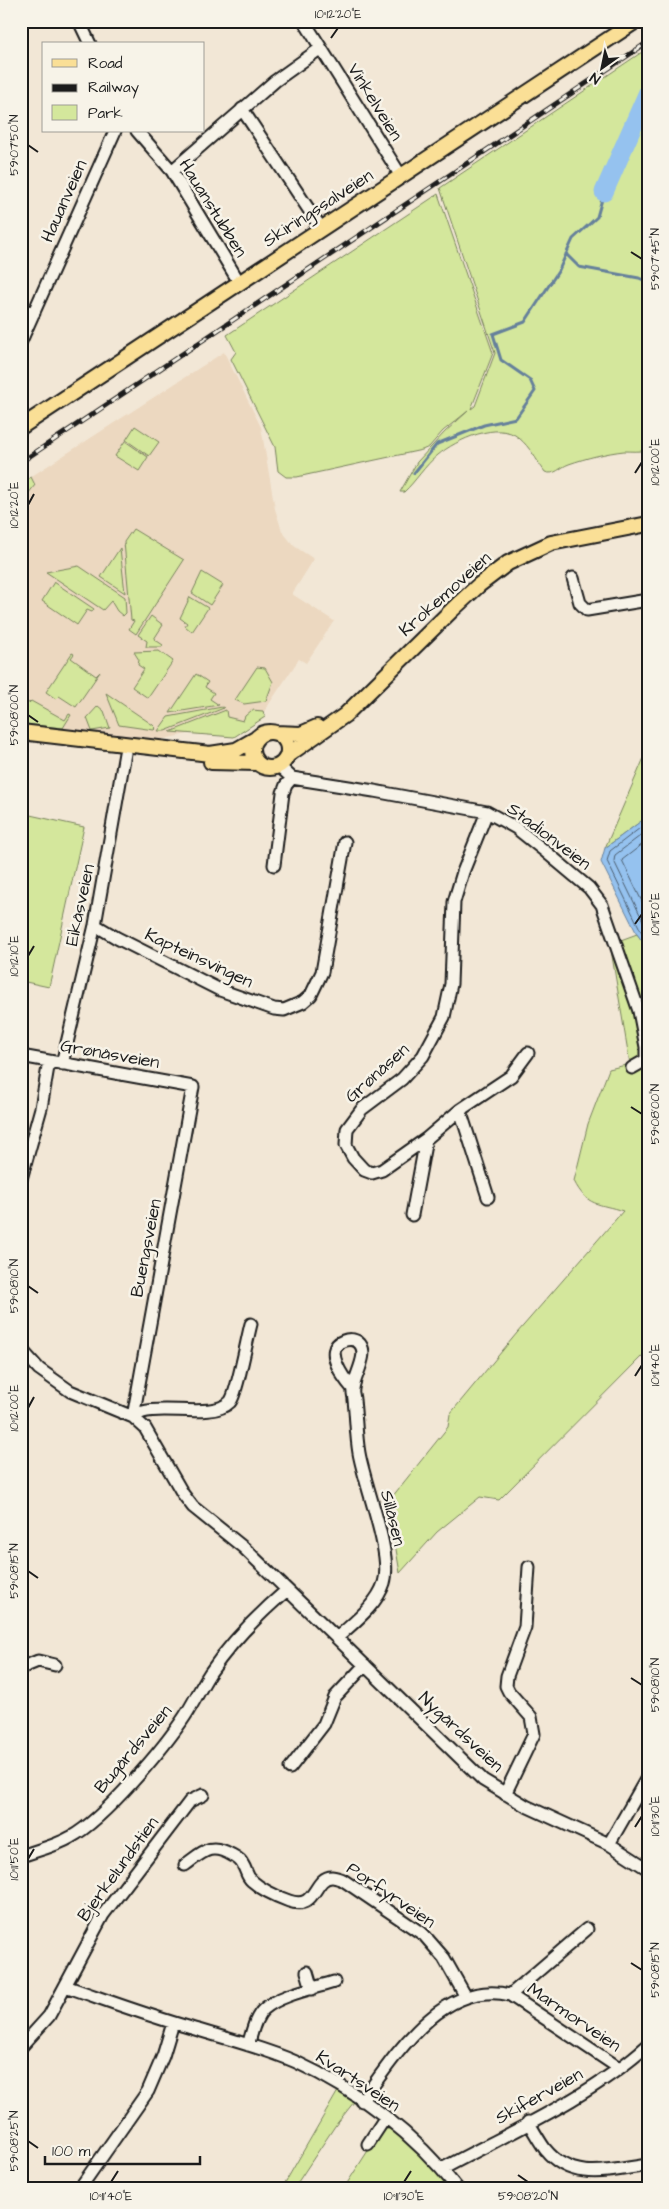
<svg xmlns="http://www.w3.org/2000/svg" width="669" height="2209" font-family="'Architects Daughter',sans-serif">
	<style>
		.built { fill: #ecd8c0 }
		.green { fill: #d4e79c; stroke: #78825c }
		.water { fill: #95c2ef; stroke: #65809b }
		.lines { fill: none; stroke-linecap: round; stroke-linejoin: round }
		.shore { stroke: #4c5e70; stroke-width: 1 }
		.stream { stroke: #65809b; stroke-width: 3 }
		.river { stroke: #95c2ef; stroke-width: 19 }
		.minor-casing { stroke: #1c1c1c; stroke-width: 15 }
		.major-casing { stroke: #1c1c1c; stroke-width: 18 }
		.minor { stroke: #f7f3e8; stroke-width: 11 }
		.major { stroke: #fadf96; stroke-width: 14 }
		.rail-casing { stroke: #1c1c1c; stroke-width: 5 }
		.rail { stroke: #f7f3e8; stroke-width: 3; stroke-dasharray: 9; stroke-linecap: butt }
		.ticks { fill: none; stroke: #1c1c1c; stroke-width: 2 }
		.labels { text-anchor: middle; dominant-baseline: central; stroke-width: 5; stroke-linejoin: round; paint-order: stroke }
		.street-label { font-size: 18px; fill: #1c1c1c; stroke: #f7f3e8 }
		.neatline { fill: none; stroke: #1c1c1c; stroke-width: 2 }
		.ticks-label { font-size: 12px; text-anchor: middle; fill: #1c1c1c }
	</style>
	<rect width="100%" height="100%" fill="#f2e7d6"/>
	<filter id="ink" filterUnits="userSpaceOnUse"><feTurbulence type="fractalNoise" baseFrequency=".02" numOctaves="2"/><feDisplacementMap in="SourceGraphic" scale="10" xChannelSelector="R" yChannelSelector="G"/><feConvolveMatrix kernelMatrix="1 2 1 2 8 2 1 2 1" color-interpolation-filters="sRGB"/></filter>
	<g filter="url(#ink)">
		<path class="built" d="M224 352 261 427 275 509 282 531 294 546 314 559 292 594 334 621 306 663 299 659 259 719 130 746 21 732V483Z"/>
		<path class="green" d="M648 48V450C639 452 632 451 624 451 606 453 586 458 569 464 560 467 555 476 545 472 537 461 530 447 519 438 499 420 456 440 438 455 425 465 416 481 404 492H400L417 462 445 432 468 411 443 431 429 447 422 450 297 477H286L278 471 275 447 231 359 236 352 227 335 438 194 493 353 471 409 475 406 495 353 440 188Z
			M135 426 159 442 149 456 126 440Z
			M125 441 148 457 139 471 115 456Z
			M31 477 35 485 21 503V483Z
			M133 529 184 560 136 634 129 629 134 621 131 620 124 542Z
			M120 548 125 593 101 577Z
			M79 566 125 597 126 613 123 616 117 611 111 601 103 610 46 572Z
			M202 572 223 585 210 605 192 593Z
			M54 582 94 609 92 612 87 610 77 625 42 601Z
			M190 597 208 608 192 632 185 626 187 623 180 618Z
			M151 616 163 625 154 639 163 645 162 647H146L147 641 138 635Z
			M159 651 173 661 148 698 132 687 144 669 138 665 139 660 134 652Z
			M72 653 74 654 71 658 96 676 100 672 76 707 59 696 56 699 46 692Z
			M257 667 265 668 273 682 266 701 244 704 235 700Z
			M196 674 208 682 205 687 214 693 210 699 219 705 170 713Z
			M106 693 153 725 156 728 154 730 119 725Z
			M31 701 65 720 69 714 71 715 63 728 21 724V707L26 702 29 703Z
			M98 706 104 711 110 728 92 731 87 718Z
			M222 707 224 708 165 731H158L168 717Z
			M226 710 227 717 243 721 245 716 252 710 263 711 265 717 234 737 170 732Z
			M648 749V816L605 848 647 751Z
			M21 813 84 827 49 987 21 981Z
			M637 934 648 949V1350L499 1500 480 1497 437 1532 400 1573 388 1502 448 1427 450 1414 517 1333 623 1211C599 1203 587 1207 574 1181L588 1124 609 1069 630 1064 610 944Z
			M338 2091 354 2102 335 2126 294 2188H282Z
			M384 2129H392L399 2134 453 2188H344L380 2132Z"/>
		<path class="water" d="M648 816V949L637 934 601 862 605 848Z"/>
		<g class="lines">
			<path class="shore" d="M648 822 610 851 607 861 641 931 648 941
				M648 830 615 855 614 861 648 931
				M648 840 622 860 648 914"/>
			<path class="stream" d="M566 254 579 267 639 278 648 282
				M414 473 437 444 484 425 516 418 535 391 530 380 501 360 493 334 525 322 559 270 573 239 597 217 604 192"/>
			<path class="river" d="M604 192 648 92"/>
			<g class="minor-casing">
				<path id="minor" d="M79 21 90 44
					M304 21 401 176
					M242 109 321 228
					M137 131 172 171 239 282
					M172 171 275 81 321 48
					M21 309 34 313
					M21 341 115 131
					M573 578 580 603 587 610 648 600
					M279 766 292 778 374 791 487 812 516 828 546 852 589 888 602 905 639 1011 646 1047V1060L632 1068
					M487 812 463 872 454 902 451 984 444 1017 423 1056 402 1079 362 1109 347 1129 346 1145 353 1158 364 1170 372 1173 382 1170 426 1139 460 1110 511 1076 528 1053
					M274 865 283 793 286 785 292 778
					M95 925 117 938 220 990 274 1009 284 1010 303 1002 311 995 322 972 345 842
					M21 1056 193 1087 133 1417
					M62 1064 95 925 125 753
					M460 1110 488 1197
					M21 1179 41 1108 49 1061
					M412 1215 426 1139
					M21 1349 39 1369 70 1391 133 1417 145 1428 183 1494 193 1507 244 1548 483 1780 526 1806 609 1844 648 1869
					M133 1417C136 1415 140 1413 143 1412 166 1405 213 1419 230 1402 237 1394 247 1339 251 1324
					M337 1638C353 1623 377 1605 384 1583 393 1554 365 1487 359 1453 356 1436 356 1417 354 1400 354 1396 352 1392 353 1389 354 1376 371 1352 358 1342 354 1339 348 1339 343 1341 322 1349 344 1379 353 1389
					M21 1668 38 1661 55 1665
					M290 1768 324 1724 335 1697 365 1665
					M505 1794 534 1734 531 1717 509 1692 506 1686 507 1676 525 1627 529 1567
					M609 1844 648 1776
					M21 1856C38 1850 56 1846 71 1837 104 1819 164 1748 185 1716 194 1702 201 1687 210 1673 231 1642 259 1614 287 1590
					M185 1865C203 1852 210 1842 232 1855 236 1857 241 1860 243 1865 247 1871 246 1876 252 1881 261 1889 278 1897 289 1901 317 1911 313 1877 332 1877 335 1877 340 1879 343 1880L424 1935 444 1958 466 1997
					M307 1972 312 1989
					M65 1986C106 2000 146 2015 188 2027 224 2038 262 2047 296 2062 357 2090 416 2135 457 2188
					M510 1995 587 1929
					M248 2045C252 2034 254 2018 264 2009 279 1995 315 1988 334 1982
					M21 2047 49 2016 103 1915 190 1801 203 1795
					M362 2101C396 2054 443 1979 510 1995L619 2068
					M528 2122C534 2131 539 2141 545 2149 572 2183 611 2170 648 2165
					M368 2144 385 2118
					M442 2169C509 2133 592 2096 648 2045
					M80 2188 148 2091 163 2056 173 2023"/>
			</g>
			<g class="major-casing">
				<path id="major" d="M21 427 636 21
					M21 732 210 754 236 750 257 738
					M252 750a18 18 0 1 1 36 0a18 18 0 1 1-36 0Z
					M276 733 301 734 317 727
					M288 755 345 715 452 610 479 585 508 563 551 543 648 524
					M211 762 257 763"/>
			</g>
			<use href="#minor" class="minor"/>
			<use href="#major" class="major"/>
			<g class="rail-casing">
				<path id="rail" d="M21 462 648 42"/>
			</g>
			<use href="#rail" class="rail"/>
		</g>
	</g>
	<path class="ticks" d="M331 38 338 28M28 145 38 152M631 252 642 259M635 473 642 462M28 505 34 494M28 715 38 722M635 924 642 914M28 956 34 946M631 1107 642 1114M28 1286 38 1293M635 1376 642 1365M28 1408 34 1397M28 1571 38 1578M631 1678 642 1685M635 1827 642 1816M28 1859 34 1849M631 1963 642 1970M28 2141 38 2148M518 2175 528 2182M111 2182 118 2171M404 2182 411 2171"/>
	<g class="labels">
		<g class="street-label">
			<text transform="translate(375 102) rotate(58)">Vinkelveien</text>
			<text transform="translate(64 201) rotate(-66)">Hauanveien</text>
			<text transform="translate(213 208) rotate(58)">Hauanstubben</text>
			<text transform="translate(318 208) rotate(-33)">Skiringssalveien</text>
			<text transform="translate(445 594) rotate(-42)">Krokemoveien</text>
			<text transform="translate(549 836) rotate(37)">Stadionveien</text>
			<text transform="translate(80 905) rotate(-78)">Eikåsveien</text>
			<text transform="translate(199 958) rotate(25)">Kapteinsvingen</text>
			<text transform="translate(110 1054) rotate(10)">Grønåsveien</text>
			<text transform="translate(377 1073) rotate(-42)">Grønåsen</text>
			<text transform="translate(146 1248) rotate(-79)">Buengsveien</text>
			<text transform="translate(393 1518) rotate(76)">Sillåsen</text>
			<text transform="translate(461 1732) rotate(43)">Nygårdsveien</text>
			<text transform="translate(133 1749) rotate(-50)">Bugårdsveien</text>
			<text transform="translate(118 1869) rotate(-54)">Bjerkelundstien</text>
			<text transform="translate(391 1895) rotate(34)">Porfyrveien</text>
			<text transform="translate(574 2017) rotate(34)">Marmorveien</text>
			<text transform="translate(358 2081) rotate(33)">Kvartsveien</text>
			<text transform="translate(539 2096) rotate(-29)">Skiferveien</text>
		</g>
	</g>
	<rect width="669" height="2209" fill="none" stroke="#f7f3e8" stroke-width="55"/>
	<rect x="42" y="42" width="162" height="90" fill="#f7f3e8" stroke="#9f9d96"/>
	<rect x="52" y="59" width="25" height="8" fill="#fadf96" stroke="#9f9d96"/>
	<text x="88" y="68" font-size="15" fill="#1c1c1c">Road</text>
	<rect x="52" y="84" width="25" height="8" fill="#1c1c1c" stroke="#9f9d96"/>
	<text x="88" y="92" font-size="15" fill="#1c1c1c">Railway</text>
	<rect x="52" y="105" width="25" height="15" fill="#d4e79c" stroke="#9f9d96"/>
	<text x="88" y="118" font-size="15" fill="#1c1c1c">Park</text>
	<g transform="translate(602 68) rotate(213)" stroke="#f7f3e8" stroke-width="4" paint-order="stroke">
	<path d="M0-4L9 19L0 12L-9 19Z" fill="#1c1c1c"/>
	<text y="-8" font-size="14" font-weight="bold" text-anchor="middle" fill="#1c1c1c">N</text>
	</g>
	<path d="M45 2156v8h155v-8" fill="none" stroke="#1c1c1c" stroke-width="2.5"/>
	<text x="52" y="2156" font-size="15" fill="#1c1c1c" stroke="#f7f3e8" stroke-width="4" paint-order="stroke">100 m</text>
	<rect x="28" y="28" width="614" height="2154" class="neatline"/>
	<g class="ticks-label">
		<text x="338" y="18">10°12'20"E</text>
		<text transform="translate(14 145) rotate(-90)" y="4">59°07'50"N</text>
		<text transform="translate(655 259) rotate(-90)" y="4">59°07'45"N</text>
		<text transform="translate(655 462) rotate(-90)" y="4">10°12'00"E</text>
		<text transform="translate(14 505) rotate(-90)" y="4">10°12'20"E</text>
		<text transform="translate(14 715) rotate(-90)" y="4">59°08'00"N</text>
		<text transform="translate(655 914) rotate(-90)" y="4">10°11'50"E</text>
		<text transform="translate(14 956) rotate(-90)" y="4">10°12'10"E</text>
		<text transform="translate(655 1114) rotate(-90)" y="4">59°08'00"N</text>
		<text transform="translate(14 1286) rotate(-90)" y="4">59°08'10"N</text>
		<text transform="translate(655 1365) rotate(-90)" y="4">10°11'40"E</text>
		<text transform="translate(14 1408) rotate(-90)" y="4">10°12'00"E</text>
		<text transform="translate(14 1571) rotate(-90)" y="4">59°08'15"N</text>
		<text transform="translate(655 1685) rotate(-90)" y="4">59°08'10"N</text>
		<text transform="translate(655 1816) rotate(-90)" y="4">10°11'30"E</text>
		<text transform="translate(14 1859) rotate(-90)" y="4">10°11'50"E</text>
		<text transform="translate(655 1970) rotate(-90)" y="4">59°08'15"N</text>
		<text transform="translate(14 2141) rotate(-90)" y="4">59°08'25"N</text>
		<text x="111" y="2200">10°11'40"E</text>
		<text x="404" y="2200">10°11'30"E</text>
		<text x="528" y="2200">59°08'20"N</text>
	</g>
</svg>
